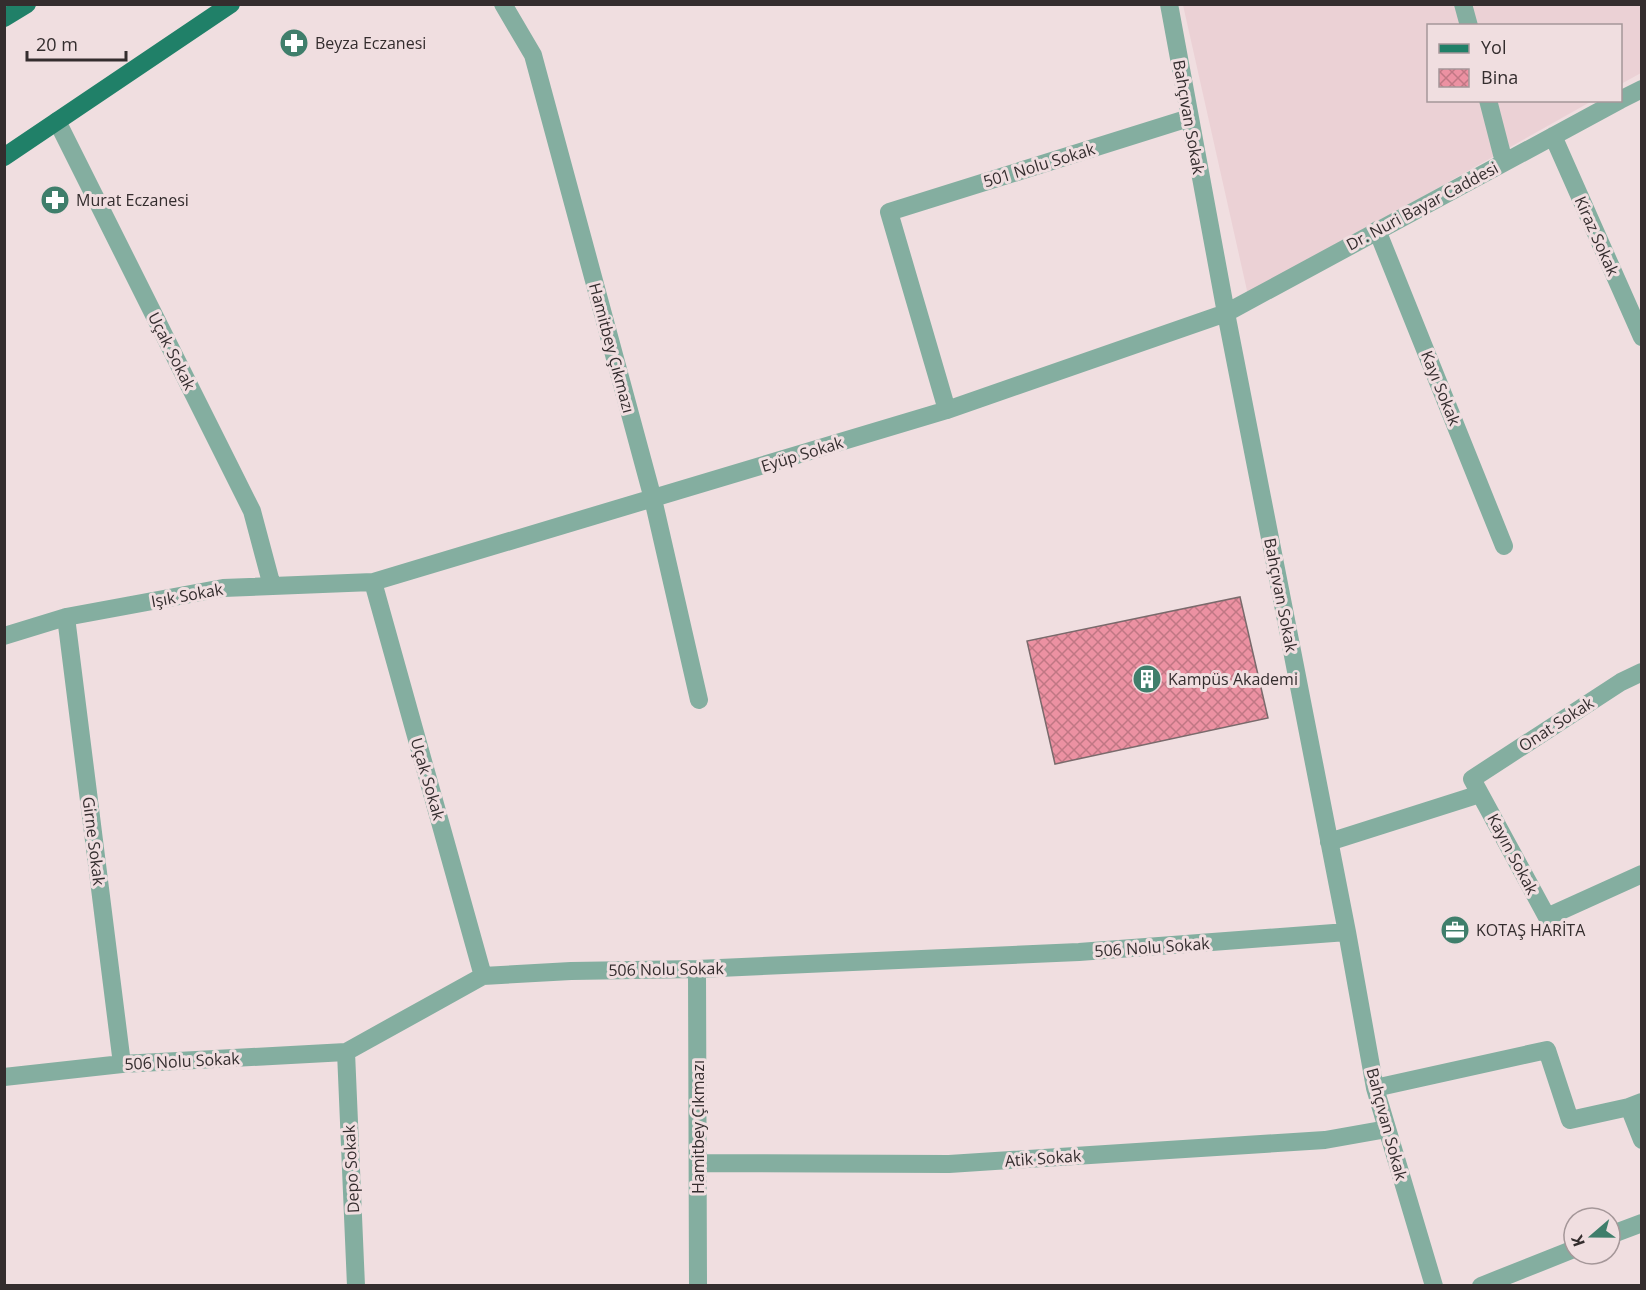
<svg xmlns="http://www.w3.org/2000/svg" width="1646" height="1290" font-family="'Open Sans',sans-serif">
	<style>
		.built { fill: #ebd1d5 }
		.building { fill: url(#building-cross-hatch); stroke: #7a6a6c; stroke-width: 1.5 }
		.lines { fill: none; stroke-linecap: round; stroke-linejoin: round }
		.minor { stroke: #84aea0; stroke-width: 18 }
		.major { stroke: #208068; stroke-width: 18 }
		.labels { text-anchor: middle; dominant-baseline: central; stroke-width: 6; stroke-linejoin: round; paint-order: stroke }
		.poi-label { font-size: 16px; fill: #342d2e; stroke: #f0dee0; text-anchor: start }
		.street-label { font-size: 16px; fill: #342d2e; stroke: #f0dee0 }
	</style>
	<defs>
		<pattern id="building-cross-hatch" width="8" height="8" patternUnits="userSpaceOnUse" patternTransform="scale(1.5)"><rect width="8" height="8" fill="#ec91a2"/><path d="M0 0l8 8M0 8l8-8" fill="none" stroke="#c07784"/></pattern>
	</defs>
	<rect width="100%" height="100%" fill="#f0dee0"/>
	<path class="built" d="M1183 5H1641V73L1621 84 1620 26H1428V100L1592 101 1248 295Z"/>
	<path class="building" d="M1240 597 1268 718 1055 764 1027 641Z"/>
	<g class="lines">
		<path class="minor" d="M503 4 533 55 653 499 699 700
			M1169 4 1226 313 1347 932 1375 1088 1434 1286
			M1463 4 1469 26
			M1488 100 1504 162
			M1620 100 1642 89
			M57 121 252 511 272 586
			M1553 136 1642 337
			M1377 230 1504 546
			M947 410 889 212 1189 118
			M373 582 483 976
			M66 617 122 1064
			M4 636 66 617 223 588 373 582 947 410 1226 313 1620 100
			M1642 672 1621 682 1472 779 1547 917 1642 874
			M1329 842 1480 794
			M697 969 698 1286
			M346 1052 356 1286
			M4 1077 122 1064 346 1052 483 976 571 971 697 969 1079 952 1347 932
			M1375 1088 1547 1050 1570 1120 1629 1107
			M1642 1102 1629 1107 1642 1140
			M698 1163 949 1164 1325 1140 1387 1129
			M1610 1235 1642 1223
			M1481 1286 1574 1249"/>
		<path class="major" d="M4 18 27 4
			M4 157 231 4"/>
	</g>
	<defs>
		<g id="pharmacy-disc" transform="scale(1.5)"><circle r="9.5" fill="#3f7e6b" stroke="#f0dee0"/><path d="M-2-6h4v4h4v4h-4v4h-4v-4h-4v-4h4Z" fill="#fff"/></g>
		<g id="building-disc" transform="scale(1.5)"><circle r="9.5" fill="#3f7e6b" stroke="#f0dee0"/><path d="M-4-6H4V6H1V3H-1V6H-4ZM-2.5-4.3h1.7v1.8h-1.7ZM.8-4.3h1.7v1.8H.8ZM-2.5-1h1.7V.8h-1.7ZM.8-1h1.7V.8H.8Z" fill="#fff"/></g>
		<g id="office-disc" transform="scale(1.5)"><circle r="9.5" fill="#3f7e6b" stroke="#f0dee0"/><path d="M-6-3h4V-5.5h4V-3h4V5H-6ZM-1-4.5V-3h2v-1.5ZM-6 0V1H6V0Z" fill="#fff"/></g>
	</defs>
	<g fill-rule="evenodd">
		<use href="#pharmacy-disc" x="294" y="43"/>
		<use href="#pharmacy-disc" x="55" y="200"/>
		<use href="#building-disc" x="1147" y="679"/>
		<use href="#office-disc" x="1455" y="930"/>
	</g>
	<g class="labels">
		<g class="poi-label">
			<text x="315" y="43">Beyza Eczanesi</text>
			<text x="76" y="200">Murat Eczanesi</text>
			<text x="1168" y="679">Kampüs Akademi</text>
			<text x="1476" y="930">KOTAŞ HARİTA</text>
		</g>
		<g class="street-label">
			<text transform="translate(1189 117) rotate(80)">Bahçıvan Sokak</text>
			<text transform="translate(1039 165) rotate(-17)">501 Nolu Sokak</text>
			<text transform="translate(1422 206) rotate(-28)">Dr. Nuri Bayar Caddesi</text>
			<text transform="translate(1597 236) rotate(66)">Kiraz Sokak</text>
			<text transform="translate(612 348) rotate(75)">Hamitbey Çıkmazı</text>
			<text transform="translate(172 351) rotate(63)">Uçak Sokak</text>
			<text transform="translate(1441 388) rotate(68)">Kayı Sokak</text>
			<text transform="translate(802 454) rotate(-17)">Eyüp Sokak</text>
			<text transform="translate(187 595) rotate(-10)">Işık Sokak</text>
			<text transform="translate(1281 595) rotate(79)">Bahçıvan Sokak</text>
			<text transform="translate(1556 724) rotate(-33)">Onat Sokak</text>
			<text transform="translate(428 779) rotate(74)">Uçak Sokak</text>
			<text transform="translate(94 841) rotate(83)">Girne Sokak</text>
			<text transform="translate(1513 854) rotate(62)">Kayın Sokak</text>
			<text transform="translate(1152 947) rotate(-4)">506 Nolu Sokak</text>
			<text transform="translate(666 969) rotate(-1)">506 Nolu Sokak</text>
			<text transform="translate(182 1061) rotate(-3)">506 Nolu Sokak</text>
			<text transform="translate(1387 1124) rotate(75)">Bahçıvan Sokak</text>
			<text transform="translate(698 1127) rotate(-90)">Hamitbey Çıkmazı</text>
			<text transform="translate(1043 1158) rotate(-4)">Atik Sokak</text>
			<text transform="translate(351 1169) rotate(-93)">Depo Sokak</text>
		</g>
	</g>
	<rect width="1646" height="1290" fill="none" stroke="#342d2e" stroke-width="12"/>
	<rect x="1427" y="24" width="195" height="78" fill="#f0dee0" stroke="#a59799" stroke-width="1.5"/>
	<rect x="1439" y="44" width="30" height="9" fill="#208068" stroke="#a59799" stroke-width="1.5"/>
	<text x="1481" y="54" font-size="18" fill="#342d2e">Yol</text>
	<rect x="1439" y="69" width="30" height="18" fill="url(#building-cross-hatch)" stroke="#a59799" stroke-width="1.5"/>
	<text x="1481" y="84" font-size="18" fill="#342d2e">Bina</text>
	<g transform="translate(1592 1236) rotate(250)"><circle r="28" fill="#f0dee0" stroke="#a59799" stroke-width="1.5"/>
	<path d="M0-4.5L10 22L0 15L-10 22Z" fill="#3f7e6b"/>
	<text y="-9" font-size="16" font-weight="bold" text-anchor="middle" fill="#342d2e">K</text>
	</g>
	<path d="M27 51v9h99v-9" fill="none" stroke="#342d2e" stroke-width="3"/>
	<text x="36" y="51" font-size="18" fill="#342d2e" stroke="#f0dee0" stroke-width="4.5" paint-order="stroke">20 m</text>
</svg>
